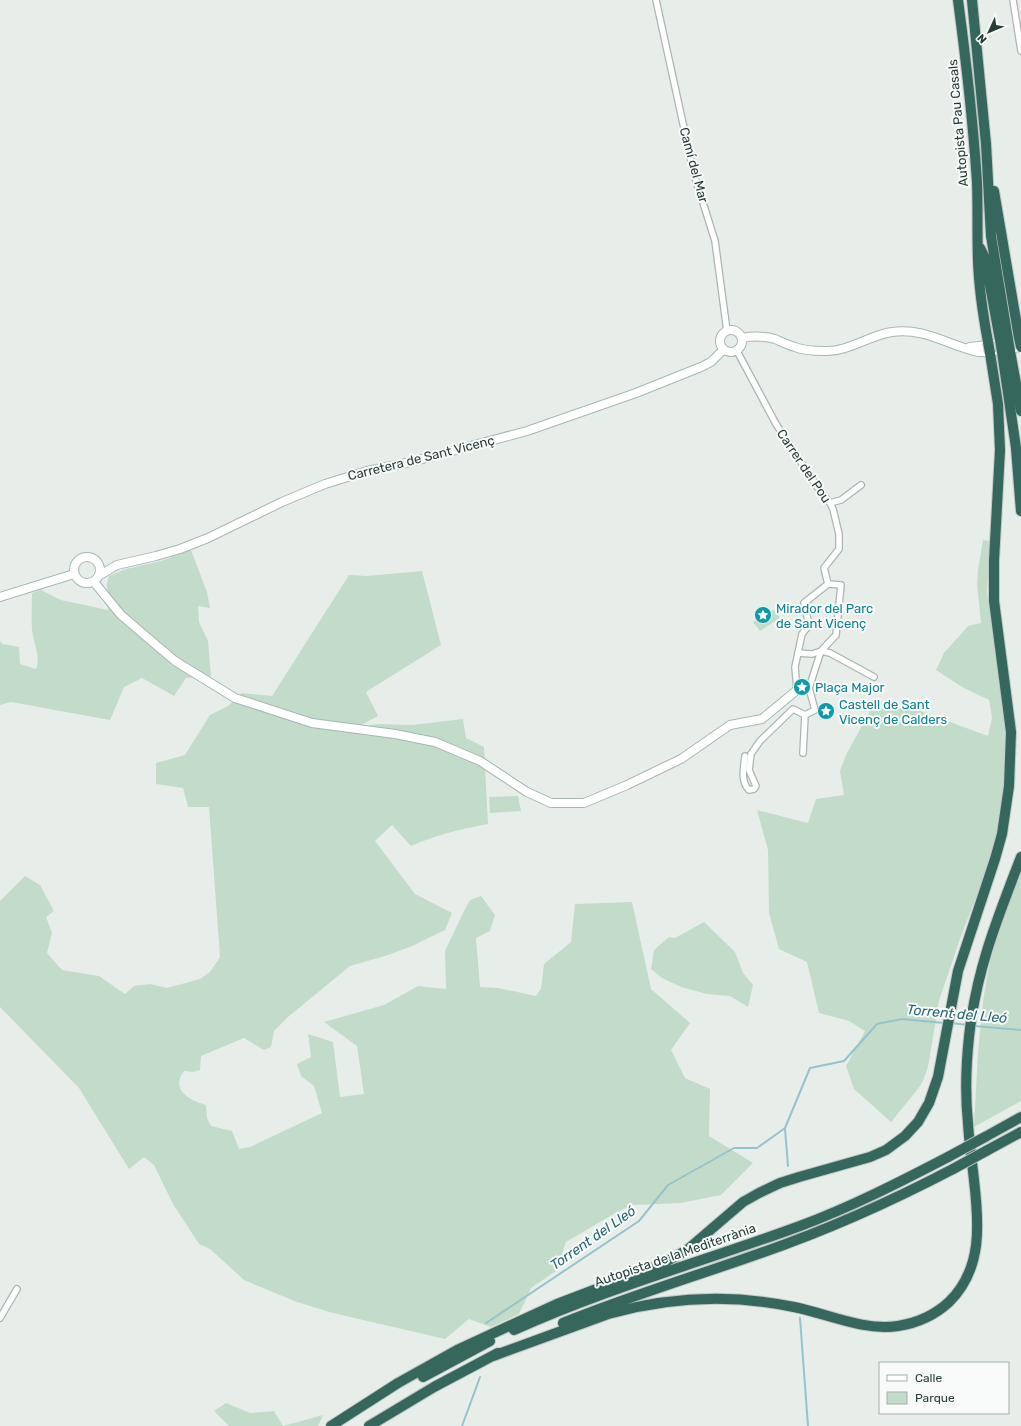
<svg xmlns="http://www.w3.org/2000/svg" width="1021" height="1426" font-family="Rubik,sans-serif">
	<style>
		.green { fill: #c2dcc9 }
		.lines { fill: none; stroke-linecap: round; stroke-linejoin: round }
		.stream { stroke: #96c3cb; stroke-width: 2 }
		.street-casing { stroke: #aab6b1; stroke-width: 8 }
		.secondary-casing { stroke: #a6b8b2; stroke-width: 10 }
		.highway-casing { stroke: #c3c9c7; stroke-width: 12 }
		.street { stroke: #fff; stroke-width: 5.5 }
		.secondary { stroke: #fff; stroke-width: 8 }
		.highway { stroke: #36675d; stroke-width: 10 }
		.highway-bridge-casing { stroke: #c3c9c7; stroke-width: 12; stroke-linecap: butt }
		.highway-bridge { stroke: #36675d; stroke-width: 10 }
		.labels { text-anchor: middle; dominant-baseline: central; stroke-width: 4; stroke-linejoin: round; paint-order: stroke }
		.street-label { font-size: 13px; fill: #273e38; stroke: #f7faf9 }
		.culture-label { font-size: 13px; fill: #0d838f; stroke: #f7faf9; text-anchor: start }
		.water-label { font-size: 14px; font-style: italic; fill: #286673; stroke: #f7faf9 }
	</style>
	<rect width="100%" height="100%" fill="#e7eeea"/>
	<path class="green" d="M983 540 990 541 987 593 1005 722 1004 778 997 833 988 867 961 936 939 1001 928 1067 923 1081 918 1089 891 1122 854 1089 846 1066 865 1031 849 1021 819 1013 807 962 779 949 769 913 768 850 757 810 808 823 816 799 844 795 840 771 846 755 871 709 912 708 988 736 992 718 989 700 962 687 936 670 944 653 968 626 981 623 977 584 978 570Z
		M191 550 207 592 210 608 198 606 199 622 208 641 211 676 186 678 174 696 142 678 124 687 110 720 11 702 0 705V641L3 644 19 647 20 664 36 669C41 655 33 643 32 629 31 617 32 605 32 593L41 590 61 600 108 610 107 583 109 576 126 569 161 561Z
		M422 571 441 645 366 692 378 716 355 728 378 724 412 725 463 719 466 738 484 747 488 824C461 829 436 835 411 846L392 825 375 841 415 894 452 913 445 930 410 947 385 956 350 966 288 1017 274 1031 271 1047 264 1050 244 1038 201 1056 200 1070 193 1072 184 1071C170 1090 189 1100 206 1105L207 1118 211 1126 232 1131 239 1149 250 1147 322 1113 314 1086 301 1076 297 1064 311 1057 308 1034 333 1042 340 1097 364 1094 357 1046 324 1022 384 1005 418 986 446 989 445 951 464 911 470 900 481 896 495 915 490 931 476 938 480 987 498 988 536 996 541 989 544 964 571 942 575 904 632 902 651 989 690 1023 671 1050 685 1078 710 1089 709 1136 753 1163 721 1195 681 1203 633 1205 617 1212 566 1242 556 1271 531 1288 519 1314 491 1327 469 1319 445 1339 333 1313 297 1302 244 1280 210 1249 199 1244 173 1204 154 1165 144 1157 129 1169 79 1088 0 1007V901L25 876 40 885 54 911 46 917 52 933 47 953 62 970 99 976 125 994 134 986 150 984 167 988 200 979 210 972 220 957 209 807H188L183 788 156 784V763L185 755 210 715 228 706 242 693 272 696 349 575 367 576Z
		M774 610 780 618 760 631 753 622Z
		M518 796 521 811 490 813 489 797Z
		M1021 871V1101L974 1127C977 1075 978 1023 988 972 995 937 1008 904 1021 871Z
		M704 922 735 952 743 973 753 985 748 1007 730 996 707 994 681 987 662 978 651 969 654 950 669 937 675 938Z
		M226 1403 250 1413 274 1411 283 1426 323 1415 318 1426H229L214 1411Z"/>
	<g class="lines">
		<path class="stream" d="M951 1023 968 1025
			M975 1026 1021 1030
			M785 1129 788 1166
			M800 1318 808 1426
			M486 1323 639 1221 668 1185 734 1148H757L785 1128 810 1068 844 1061 877 1024 902 1019 944 1023
			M462 1426 480 1377"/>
		<g class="street-casing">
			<path id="street" d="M656 0 694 174 715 241 727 331
				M1013 0 1021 51
				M737 351 776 424 818 488 830 503 833 509 839 534V549L824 568 828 584
				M830 503 841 500 861 485
				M821 651 830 653 874 677
				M798 653 812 654 821 651
				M809 688 797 690 795 667 802 634 809 625 804 603 828 584
				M809 688 821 651 836 635 841 585 828 584
				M805 715 815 710 809 688
				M803 753 805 715
				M745 756C744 767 740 781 749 790L754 789 756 786 749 770 751 754 760 741 793 709 805 715
				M0 1318 17 1289"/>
		</g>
		<g class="secondary-casing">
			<path id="secondary" d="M720 341a11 11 0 1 1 22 0a11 11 0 1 1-22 0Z
				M742 338C753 336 764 336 775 339 782 342 788 345 795 347 804 351 815 351 825 351 848 352 870 335 892 332 923 327 948 345 978 352H983L1021 347
				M970 347 1006 343
				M74 570a13 13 0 1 1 26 0a13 13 0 1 1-26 0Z
				M100 575 117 565 156 556 180 549 208 538 282 502 325 484 367 471 411 462 527 431 636 393 701 367 711 362 724 349
				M94 582 121 615 175 661 235 698 312 723 395 734 435 742 480 761 527 792 551 803H584L627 785 681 759 730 725 762 719 797 690
				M0 597 74 574"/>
		</g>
		<g class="highway-casing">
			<path id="highway" d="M958 0C966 60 973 121 977 182 978 208 977 234 978 261 979 288 983 315 988 342
				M972 0 986 144 991 236 1008 339
				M994 191 1019 338
				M980 248 985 258 1000 340
				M1010 351 1021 411
				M1002 352 1016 448 1021 511
				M985 1137 1021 1117
				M986 1151 1021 1132
				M563 1323C627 1297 693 1277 758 1254 825 1231 890 1202 953 1169
				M514 1330C607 1288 705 1261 800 1226 851 1207 900 1182 948 1157
				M493 1356 608 1314C669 1297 732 1294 794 1307 828 1314 863 1331 898 1326 917 1323 935 1315 949 1302 983 1269 979 1223 974 1180 972 1161 969 1142 968 1123 965 1094 966 1065 969 1037 976 971 997 919 1021 857
				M423 1377 490 1341
				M331 1426 398 1383 457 1350 557 1304 662 1264 687 1250 743 1202 759 1193 780 1183 799 1177 870 1157 886 1150 905 1136 918 1122 929 1103 938 1077 958 971 995 859 1002 834 1009 786 1011 732 994 601V561L1000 450 998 404 990 353
				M369 1426 434 1387 498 1353"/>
		</g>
		<use href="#street" class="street"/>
		<use href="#secondary" class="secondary"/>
		<use href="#highway" class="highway"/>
		<g class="highway-bridge-casing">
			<path id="highway-bridge" d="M1019 338 1021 347
				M1008 339 1010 351
				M1000 340 1002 352
				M988 342 990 353
				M948 1157 985 1137
				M953 1169 986 1151"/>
		</g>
		<use href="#highway-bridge" class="highway-bridge"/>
	</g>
	<defs>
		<g id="sight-disc" transform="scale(0.9)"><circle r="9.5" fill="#0f9aa8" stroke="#f7faf9"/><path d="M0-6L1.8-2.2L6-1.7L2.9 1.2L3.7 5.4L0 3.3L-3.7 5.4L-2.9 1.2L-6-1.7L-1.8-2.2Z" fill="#fff"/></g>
	</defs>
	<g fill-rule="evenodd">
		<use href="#sight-disc" x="763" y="615"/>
		<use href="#sight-disc" x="802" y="687"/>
		<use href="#sight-disc" x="826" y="711"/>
	</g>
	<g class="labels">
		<g class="street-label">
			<text transform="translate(958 123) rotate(-95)">Autopista Pau Casals</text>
			<text transform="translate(694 165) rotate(75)">Camí del Mar</text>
			<text transform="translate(421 458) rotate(-14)">Carretera de Sant Vicenç</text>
			<text transform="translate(804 466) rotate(56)">Carrer del Pou</text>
			<text transform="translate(675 1255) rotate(-19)">Autopista de la Mediterrània</text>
		</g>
		<g class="culture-label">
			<text x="776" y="608">Mirador del Parc<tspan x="776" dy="15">de Sant Vicenç</tspan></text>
			<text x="815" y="687">Plaça Major</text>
			<text x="839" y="704">Castell de Sant<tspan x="839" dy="15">Vicenç de Calders</tspan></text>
		</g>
		<g class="water-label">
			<text transform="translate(957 1014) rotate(5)">Torrent del Lleó</text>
			<text transform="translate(593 1238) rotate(-35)">Torrent del Lleó</text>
		</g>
	</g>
	<rect x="879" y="1362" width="130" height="52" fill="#f7faf9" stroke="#a4afac"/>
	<rect x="887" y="1375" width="20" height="6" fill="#ffffff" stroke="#a4afac"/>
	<text x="915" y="1382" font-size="12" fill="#273e38">Calle</text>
	<rect x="887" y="1392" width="20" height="12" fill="#c2dcc9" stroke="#a4afac"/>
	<text x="915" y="1402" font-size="12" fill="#273e38">Parque</text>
	<g transform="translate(989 32) rotate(226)" stroke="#f7faf9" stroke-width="3" paint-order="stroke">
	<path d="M0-3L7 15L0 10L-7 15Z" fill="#273e38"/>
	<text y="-6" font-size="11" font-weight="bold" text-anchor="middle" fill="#273e38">N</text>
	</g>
</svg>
